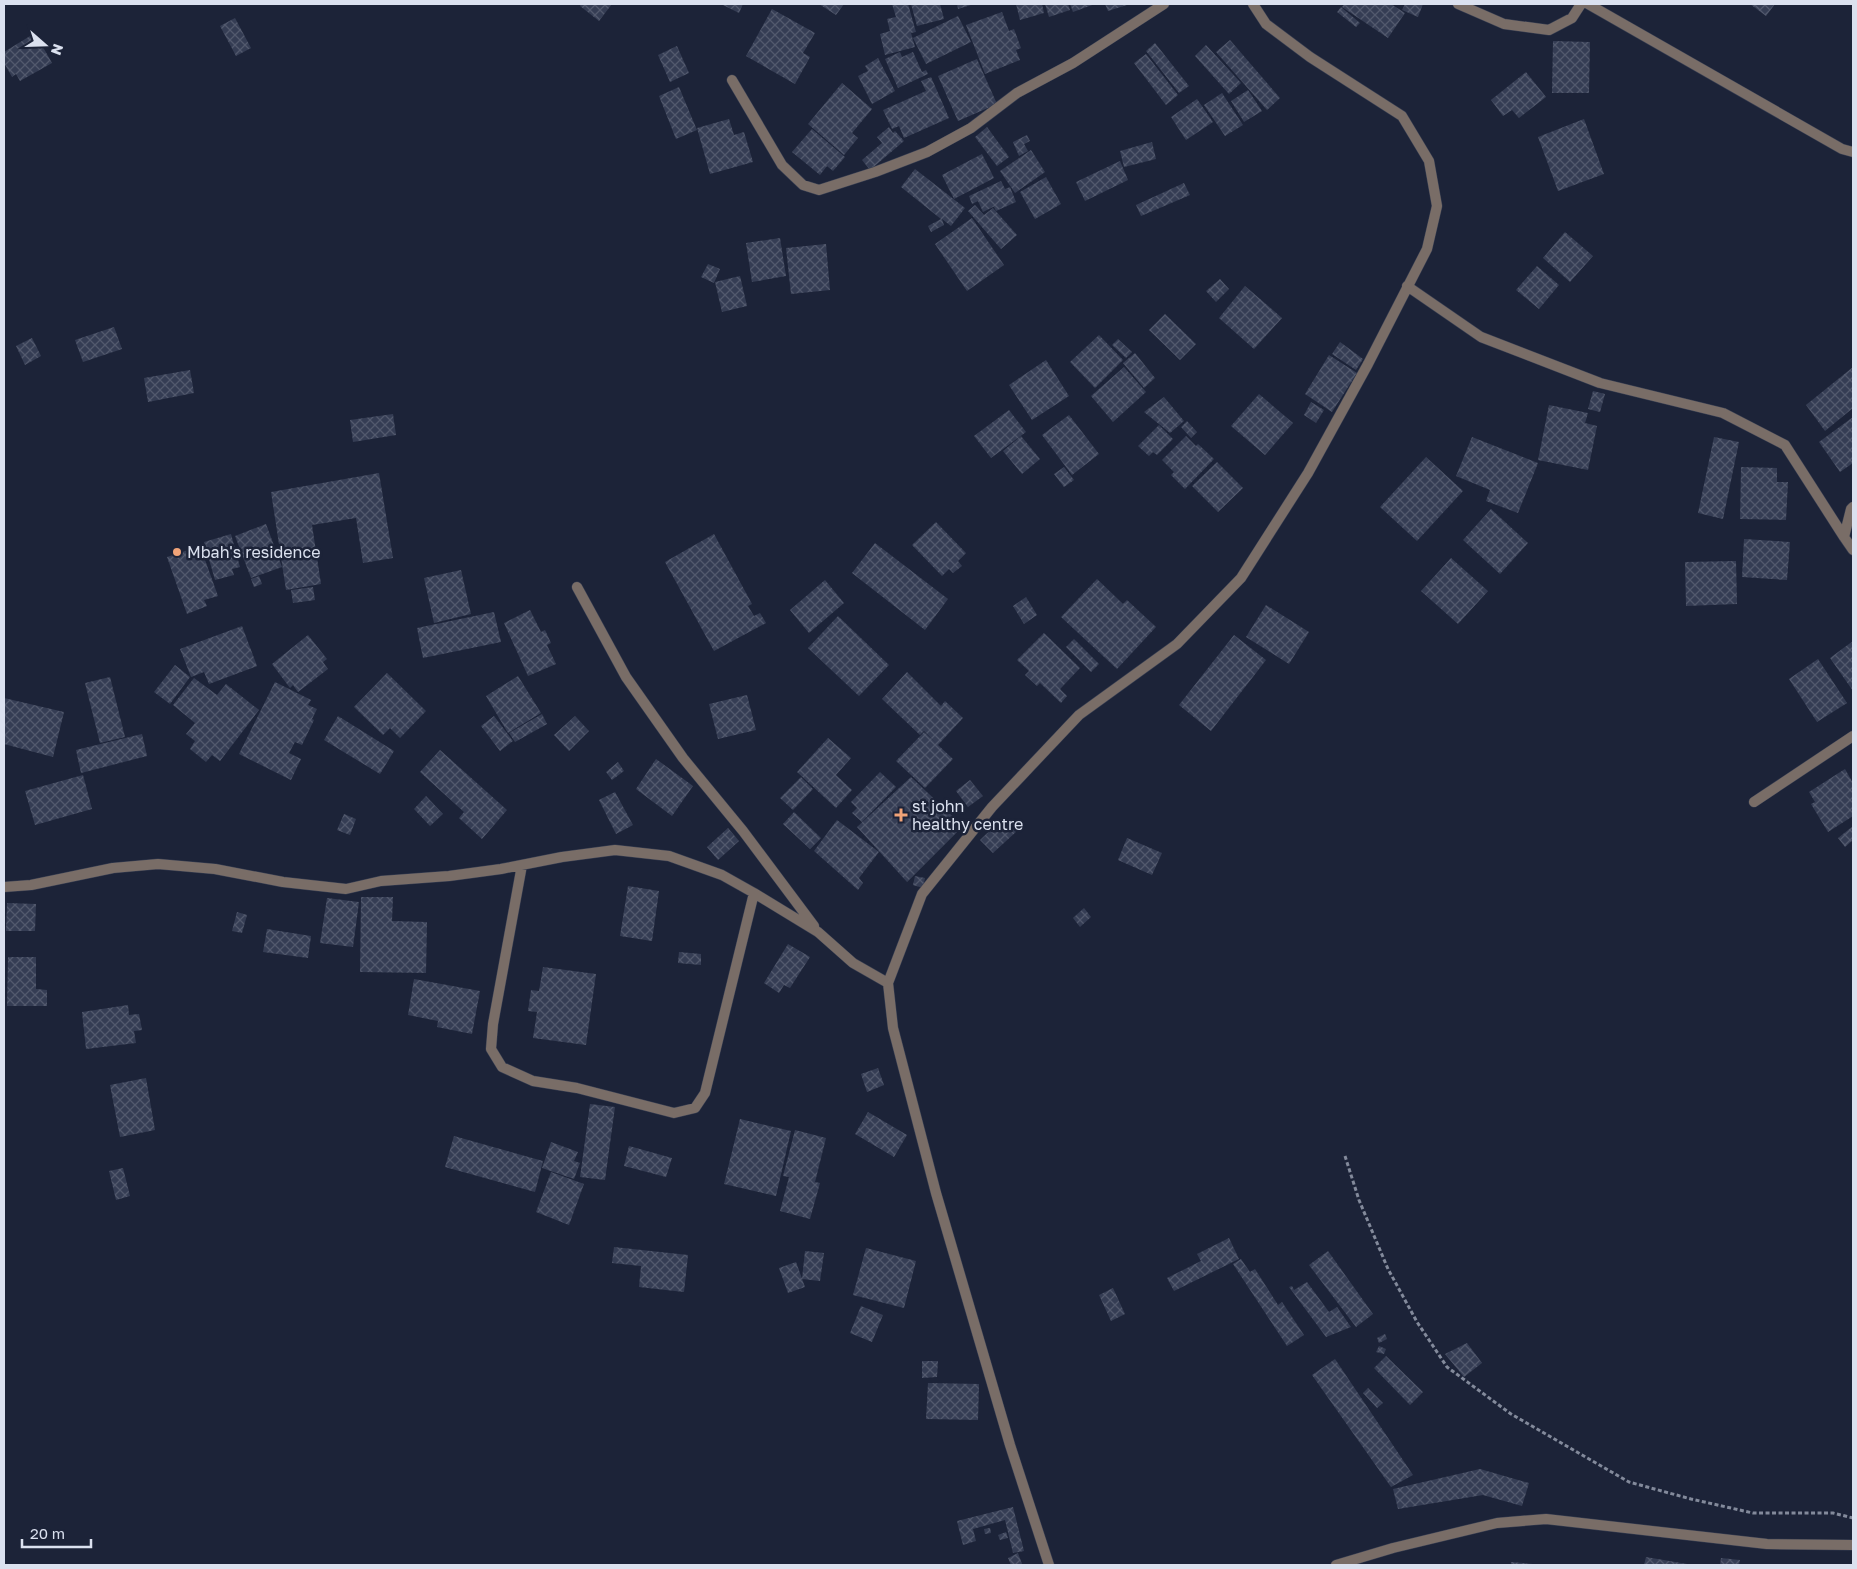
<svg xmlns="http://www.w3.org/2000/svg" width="1857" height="1569" font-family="'Golos Text',sans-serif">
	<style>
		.building { fill: url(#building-cross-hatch) }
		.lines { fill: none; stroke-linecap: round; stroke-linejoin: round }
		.minor-casing { stroke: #373e52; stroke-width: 11 }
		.path { stroke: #838a9b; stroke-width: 3; stroke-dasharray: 4 2.5; stroke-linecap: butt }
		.minor { stroke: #796d67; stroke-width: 10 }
		.poi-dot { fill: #f0a378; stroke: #1c2338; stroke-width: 2 }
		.labels { text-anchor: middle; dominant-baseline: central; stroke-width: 5; stroke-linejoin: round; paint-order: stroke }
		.poi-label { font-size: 16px; fill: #dbe1ef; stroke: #1c2338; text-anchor: start }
	</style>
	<defs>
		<pattern id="building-cross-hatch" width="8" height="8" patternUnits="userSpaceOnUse" patternTransform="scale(1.25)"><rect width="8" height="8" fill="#353d54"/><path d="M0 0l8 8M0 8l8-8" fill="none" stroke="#52596d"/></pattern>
	</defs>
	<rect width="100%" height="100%" fill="#1c2338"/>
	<path class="building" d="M581 4H612L599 21 580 6Z
		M723 4H743L739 13 723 5Z
		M819 4H844L836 15Z
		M892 4H908L916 32 911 33 915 47 885 55 880 34 890 31 887 19 896 17Z
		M911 4H940L944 19 917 26Z
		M957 4H974L958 9Z
		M1016 4H1042L1044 13 1020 20Z
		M1045 4H1068L1070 10 1049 17Z
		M1070 4H1095L1073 12Z
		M1105 4H1130L1108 11Z
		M1344 4H1391L1405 13 1388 38 1342 7Z
		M1405 4H1423L1418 17 1402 10Z
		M1750 4H1775L1766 16Z
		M1341 7 1360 23 1356 27 1337 12Z
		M772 9 815 33 803 53 810 57 795 84 746 56Z
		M1002 12 1009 31 1014 29 1021 48 1016 50 1020 60 985 74 966 25Z
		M958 16 971 42 926 64 913 38Z
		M235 18 251 48 236 56 220 26Z
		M35 33 52 63 20 81 16 74 12 77 4 63V58L5 57 4 52Z
		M1230 40 1280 98 1267 110 1216 52Z
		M1553 41 1590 42 1589 93H1552Z
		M1155 43 1189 86 1179 93 1146 51Z
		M1206 45 1241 83 1229 94 1195 56Z
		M677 46 689 73 670 82 658 55Z
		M900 52 902 57 913 52 922 72 926 70 928 74 898 88 885 59Z
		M1146 54 1178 95 1166 105 1134 63Z
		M878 58 895 91 872 104 858 76 868 71 865 66Z
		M977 59 997 104 958 121 938 76Z
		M1526 72 1546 97 1519 118 1512 110 1503 116 1491 100Z
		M931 77 949 118 904 138 899 126 892 129 883 110 926 91 921 81Z
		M842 83 872 109 852 133 858 138 844 155 808 124Z
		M679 87 697 130 676 139 659 96Z
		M1248 90 1262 111 1244 122 1231 101Z
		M1222 93 1243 125 1225 136 1204 105Z
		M1197 99 1213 122 1186 140 1171 117Z
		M729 119 734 135 744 132 753 162 710 174 697 128Z
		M1584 119 1604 174 1558 191 1538 137Z
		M889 127 893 133 895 131 904 141 870 170 862 160 882 143 877 137Z
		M987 127 1009 157 997 166 975 137Z
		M812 129 845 157 833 171 827 166 820 175 792 152Z
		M1027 135 1030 141 1024 144 1028 151 1019 156 1013 142Z
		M1152 142 1156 159 1124 167 1120 151Z
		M1031 150 1045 172 1015 193 1000 171Z
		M982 154 994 178 954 199 942 175Z
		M1120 161 1128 180 1085 201 1076 182Z
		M915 169 965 208 951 226 942 219 944 225 931 232 928 226 941 219 901 187Z
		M1046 177 1061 204 1035 219 1020 192Z
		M1001 181 1005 189 1010 187 1016 202 996 211 994 207 995 206 983 212 978 201 972 204 969 196Z
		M1184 183 1190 195 1141 216 1136 205Z
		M975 205 984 215 993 208 1017 235 1001 249 968 211Z
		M972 218 1004 265 967 291 935 244Z
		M1565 232 1593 256 1570 282 1543 258Z
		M780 238 786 276 752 282 746 243Z
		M826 244 830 290 791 294 786 248Z
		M708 264 720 269 714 283 701 277Z
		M1537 266 1559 285 1539 309 1516 290Z
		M740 276 747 306 722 312 715 282Z
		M1220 279 1229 289 1216 302 1206 291Z
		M1245 286 1282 318 1254 349 1219 318Z
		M1165 314 1196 344 1180 360 1149 330Z
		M114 327 122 349 83 362 75 340Z
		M1099 335 1123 360 1095 388 1070 362Z
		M32 338 41 356 25 365 16 346Z
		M1118 339 1132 352 1126 358 1112 345Z
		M1340 342 1363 359 1356 370 1332 354Z
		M1135 353 1155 378 1144 388 1123 363Z
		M1329 355 1357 373 1332 412 1305 394Z
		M1046 360 1069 396 1032 420 1009 385Z
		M1124 367 1146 392 1113 422 1091 396Z
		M1853 367V408L1825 431 1806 405Z
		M190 370 194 393 148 402 144 378Z
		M1593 391 1605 394 1600 412 1588 409Z
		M1259 394 1293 423 1265 455 1231 426Z
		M1164 397 1184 421 1170 433 1144 412Z
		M1311 402 1324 410 1316 423 1304 415Z
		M1549 405 1588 413 1585 423 1597 426 1588 470 1538 460Z
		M1009 410 1026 432 991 458 974 436Z
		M393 414 396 435 353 442 350 420Z
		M1069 415 1099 454 1072 475 1042 435Z
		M1853 417V463L1840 472 1819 442Z
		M1187 421 1197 432 1191 438 1181 427Z
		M1159 425 1173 439 1157 455 1153 452 1149 456 1138 446Z
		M1021 436 1040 459 1022 474 1003 451Z
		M1186 436 1196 446 1198 444 1214 459 1185 489 1171 475 1174 472 1162 460Z
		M1472 437 1538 463 1518 513 1486 501 1490 490 1456 476Z
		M1714 437 1739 442 1723 519 1698 513Z
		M1426 457 1463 491 1417 541 1380 507Z
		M1217 462 1243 488 1218 512 1192 486Z
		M1064 467 1074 480 1064 487 1054 474Z
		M1741 467 1777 468V482H1788L1786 520 1740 519Z
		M379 473 393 558 363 563 356 518 312 525 321 584 286 590 271 492Z
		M1491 509 1528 543 1500 574 1463 540Z
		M936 522 966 553 958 561 962 566 953 573 949 569 942 576 912 545Z
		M266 524 282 567 251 578 235 536Z
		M231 534 240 567 232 569 234 575 215 580 204 542Z
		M714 534 752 604 748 606 754 616 760 613 766 623 714 651 665 562Z
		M1744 539 1790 542 1787 580 1742 577Z
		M875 543 948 599 925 630 852 573Z
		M200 546 218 596 204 600 207 606 187 614 167 557Z
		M1451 558 1488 591 1458 624 1421 591Z
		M1736 561 1737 604 1686 606 1685 562Z
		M461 570 471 614 434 623 424 578Z
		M259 576 262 584 254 587 251 579Z
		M1097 579 1123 604 1127 600 1156 627 1117 669 1061 617Z
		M825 580 844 603 809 633 790 610Z
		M313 587 315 600 293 603 291 590Z
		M1026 597 1037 615 1024 624 1013 606Z
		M1266 605 1309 632 1289 664 1246 637Z
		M530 610 541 632 545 630 551 643 547 645 556 664 528 676 504 623Z
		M494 612 501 642 423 658 417 628Z
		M838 616 889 665 859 696 808 648Z
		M242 626 257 666 209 684 204 672 191 677 180 649Z
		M1044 633 1080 668 1060 689 1067 696 1061 703 1040 683 1037 686 1025 675 1029 671 1017 660Z
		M308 635 327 659 323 662 328 669 298 692 293 685 290 688 272 664Z
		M1234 635 1266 660 1211 731 1179 705Z
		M1074 639 1099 664 1091 672 1066 647Z
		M1853 641V691L1830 658Z
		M1818 659 1847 703 1817 722 1789 679Z
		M175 665 190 677 170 704 154 692Z
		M907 672 941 706 945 701 963 718 938 745 953 759 925 788 896 761 924 732 936 743 924 731 920 735 882 699Z
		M387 673 426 711 400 738 390 728 383 735 354 707Z
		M518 676 541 713 508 733 486 696Z
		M110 677 125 737 100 743 85 683Z
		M194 678 217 695 226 684 259 710 220 761 212 755 206 762 190 749 195 741 186 734 195 723 173 705Z
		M275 682 311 700 308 705 317 709 312 719 314 720 302 745 295 742 289 753 301 759 291 780 239 754Z
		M747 695 756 730 718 739 709 704Z
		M4 698 64 712 53 757 4 744Z
		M542 714 547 724 515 742 509 733Z
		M338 716 394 751 380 774 324 740Z
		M494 716 513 741 500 751 481 726Z
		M575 716 589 731 569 751 554 735Z
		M142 734 147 756 81 773 76 750Z
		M828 738 851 758 836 775 852 790 836 808 797 772Z
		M440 750 507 810 482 839 459 818 464 812 420 772Z
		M656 759 693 786 672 816 636 789Z
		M618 762 624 771 612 780 606 772Z
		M1845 769 1853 783V816L1828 832 1811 804 1815 802 1809 792Z
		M880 772 896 787 862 822 852 813 857 808 851 802Z
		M83 775 92 809 35 825 25 791Z
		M801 777 813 789 793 810 780 798Z
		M911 777 963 826 907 882 857 827Z
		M970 780 983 796 968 807 956 791Z
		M615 792 633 825 616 834 599 800Z
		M426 796 443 814 430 826 414 809Z
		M794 812 821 838 810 849 783 824Z
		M344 814 356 819 350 835 337 830Z
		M1004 817 1017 831 993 853 980 840Z
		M837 820 879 852 859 878 863 883 858 890 814 851Z
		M1853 826V840L1845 847 1838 838Z
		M728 828 739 841 718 860 707 847Z
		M1127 838 1162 853 1152 875 1118 860Z
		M915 876 925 878 923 888 913 885Z
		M628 886 659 891 652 941 620 936Z
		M361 897H393L392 921 427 922 426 973 360 972Z
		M327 898 359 902 353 947 320 943Z
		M7 903 36 904 35 931H6Z
		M1084 908 1091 917 1080 927 1073 918Z
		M237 912 247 915 242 933 232 931Z
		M267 929 311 936 308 958 263 952Z
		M788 944 810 957 790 988 784 985 779 993 764 983Z
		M679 952 701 954V965L678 963Z
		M8 957H36V989L47 990V1006H7Z
		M543 967 596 974 586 1045 533 1038 537 1012 528 1011 531 990 539 991Z
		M414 979 480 991 472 1034 437 1027 438 1021 408 1015Z
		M128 1005 129 1015 139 1014 142 1030 134 1031 136 1043 86 1049 82 1012Z
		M878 1068 884 1085 867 1092 861 1074Z
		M146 1078 155 1130 120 1137 110 1085Z
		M590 1104 615 1107 605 1180 580 1177Z
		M868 1112 907 1135 894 1157 855 1134Z
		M740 1119 791 1131 776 1196 724 1184Z
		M795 1130 826 1138 815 1182 820 1183 810 1219 780 1211 789 1177 783 1176Z
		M454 1136 543 1161 535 1192 445 1167Z
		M551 1142 578 1152 574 1161 580 1163 574 1179 542 1168Z
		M629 1146 672 1158 666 1177 624 1166Z
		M123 1168 130 1196 116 1200 109 1171Z
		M551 1172 584 1184 569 1225 536 1212Z
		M1229 1238 1239 1259 1174 1291 1167 1278 1201 1261 1197 1254Z
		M614 1247 688 1255 684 1292 639 1287 641 1266 612 1263Z
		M866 1248 916 1261 904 1308 853 1295Z
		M805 1251 824 1253 820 1281 802 1279Z
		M1328 1251 1373 1314 1356 1327 1309 1265Z
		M1241 1259 1250 1272 1255 1269 1278 1305 1282 1302 1304 1335 1287 1346 1233 1264Z
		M796 1262 805 1287 788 1293 779 1268Z
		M1307 1282 1329 1312 1337 1307 1351 1327 1326 1337 1289 1287 1292 1286 1294 1290Z
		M1113 1288 1125 1314 1111 1321 1099 1295Z
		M861 1306 883 1315 872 1342 850 1333Z
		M1385 1334 1387 1339 1379 1343 1377 1338Z
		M1467 1343 1482 1363 1464 1377 1445 1354Z
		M1379 1346 1386 1349 1384 1354 1376 1352Z
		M1386 1356 1423 1392 1410 1405 1374 1368Z
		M1335 1359 1413 1475 1391 1487 1312 1375Z
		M922 1361H938L937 1377 922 1378Z
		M928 1383 979 1384 978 1420 926 1419Z
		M1368 1388 1383 1403 1377 1408 1363 1393Z
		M1480 1469 1529 1483 1522 1506 1483 1495 1398 1509 1393 1489Z
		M1013 1507 1024 1551 1013 1553 1005 1520 973 1529 976 1541 963 1545 957 1521Z
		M990 1528 991 1533 985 1534 984 1529Z
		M1006 1532 1008 1538 1000 1540 998 1535Z
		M1018 1553 1022 1564 1011 1565 1008 1558Z
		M1646 1557 1687 1564V1565H1644Z
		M1721 1558 1740 1560 1739 1565H1720Z
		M1511 1562 1533 1564V1565H1511Z"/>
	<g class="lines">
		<g class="minor-casing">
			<path id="minor" d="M1458 4 1504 24 1549 30 1572 18 1581 4
				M1588 4 1842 149 1853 152
				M732 80 782 165 803 185 819 190 875 172 927 152 971 128 1017 93 1073 63 1164 4
				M1407 286 1481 337 1600 383 1723 413 1785 445 1844 537
				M1853 507 1851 509 1844 537 1853 550
				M577 587 626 677 683 758 743 831 814 926
				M1754 802 1853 736
				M522 865 493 1024 491 1049 502 1067 533 1081 577 1088 674 1113 695 1108 705 1093 754 893
				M4 887 31 885 113 868 158 864 215 869 283 882 346 889 381 881 449 876 501 869 562 857 615 850 669 856 722 875 754 893 818 932 853 963 888 983
				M1049 1565 1010 1445 936 1193 893 1028 888 983 922 894 992 807 1079 715 1177 644 1241 578 1308 473 1368 364 1427 249 1437 206 1429 161 1402 116 1310 57 1266 24 1253 4
				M1336 1565 1393 1548 1497 1523 1546 1519 1767 1544 1853 1545"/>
		</g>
		<path class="path" d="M1345 1156 1359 1200 1388 1269 1417 1322 1447 1367 1511 1414 1629 1482 1691 1499 1753 1513H1833L1853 1518"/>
		<use href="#minor" class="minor"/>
	</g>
	<g class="poi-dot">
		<circle cx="177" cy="552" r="5"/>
		<path d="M898.5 807.5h5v5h5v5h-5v5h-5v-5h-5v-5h5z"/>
	</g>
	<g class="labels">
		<g class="poi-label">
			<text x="187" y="552">Mbah's residence</text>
			<text x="912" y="806">st john<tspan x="912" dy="18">healthy centre</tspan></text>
		</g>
	</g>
	<rect width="1857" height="1569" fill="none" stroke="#dbe1ef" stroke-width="10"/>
	<g transform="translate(45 45) rotate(110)" stroke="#1c2338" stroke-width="4" paint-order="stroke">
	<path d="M0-4L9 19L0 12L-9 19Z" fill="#dbe1ef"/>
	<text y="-8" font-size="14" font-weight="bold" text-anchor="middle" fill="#dbe1ef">N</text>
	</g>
	<path d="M22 1539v8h69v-8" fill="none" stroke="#dbe1ef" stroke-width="2.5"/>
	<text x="30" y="1539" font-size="15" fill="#dbe1ef" stroke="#1c2338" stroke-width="4" paint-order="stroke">20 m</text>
</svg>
